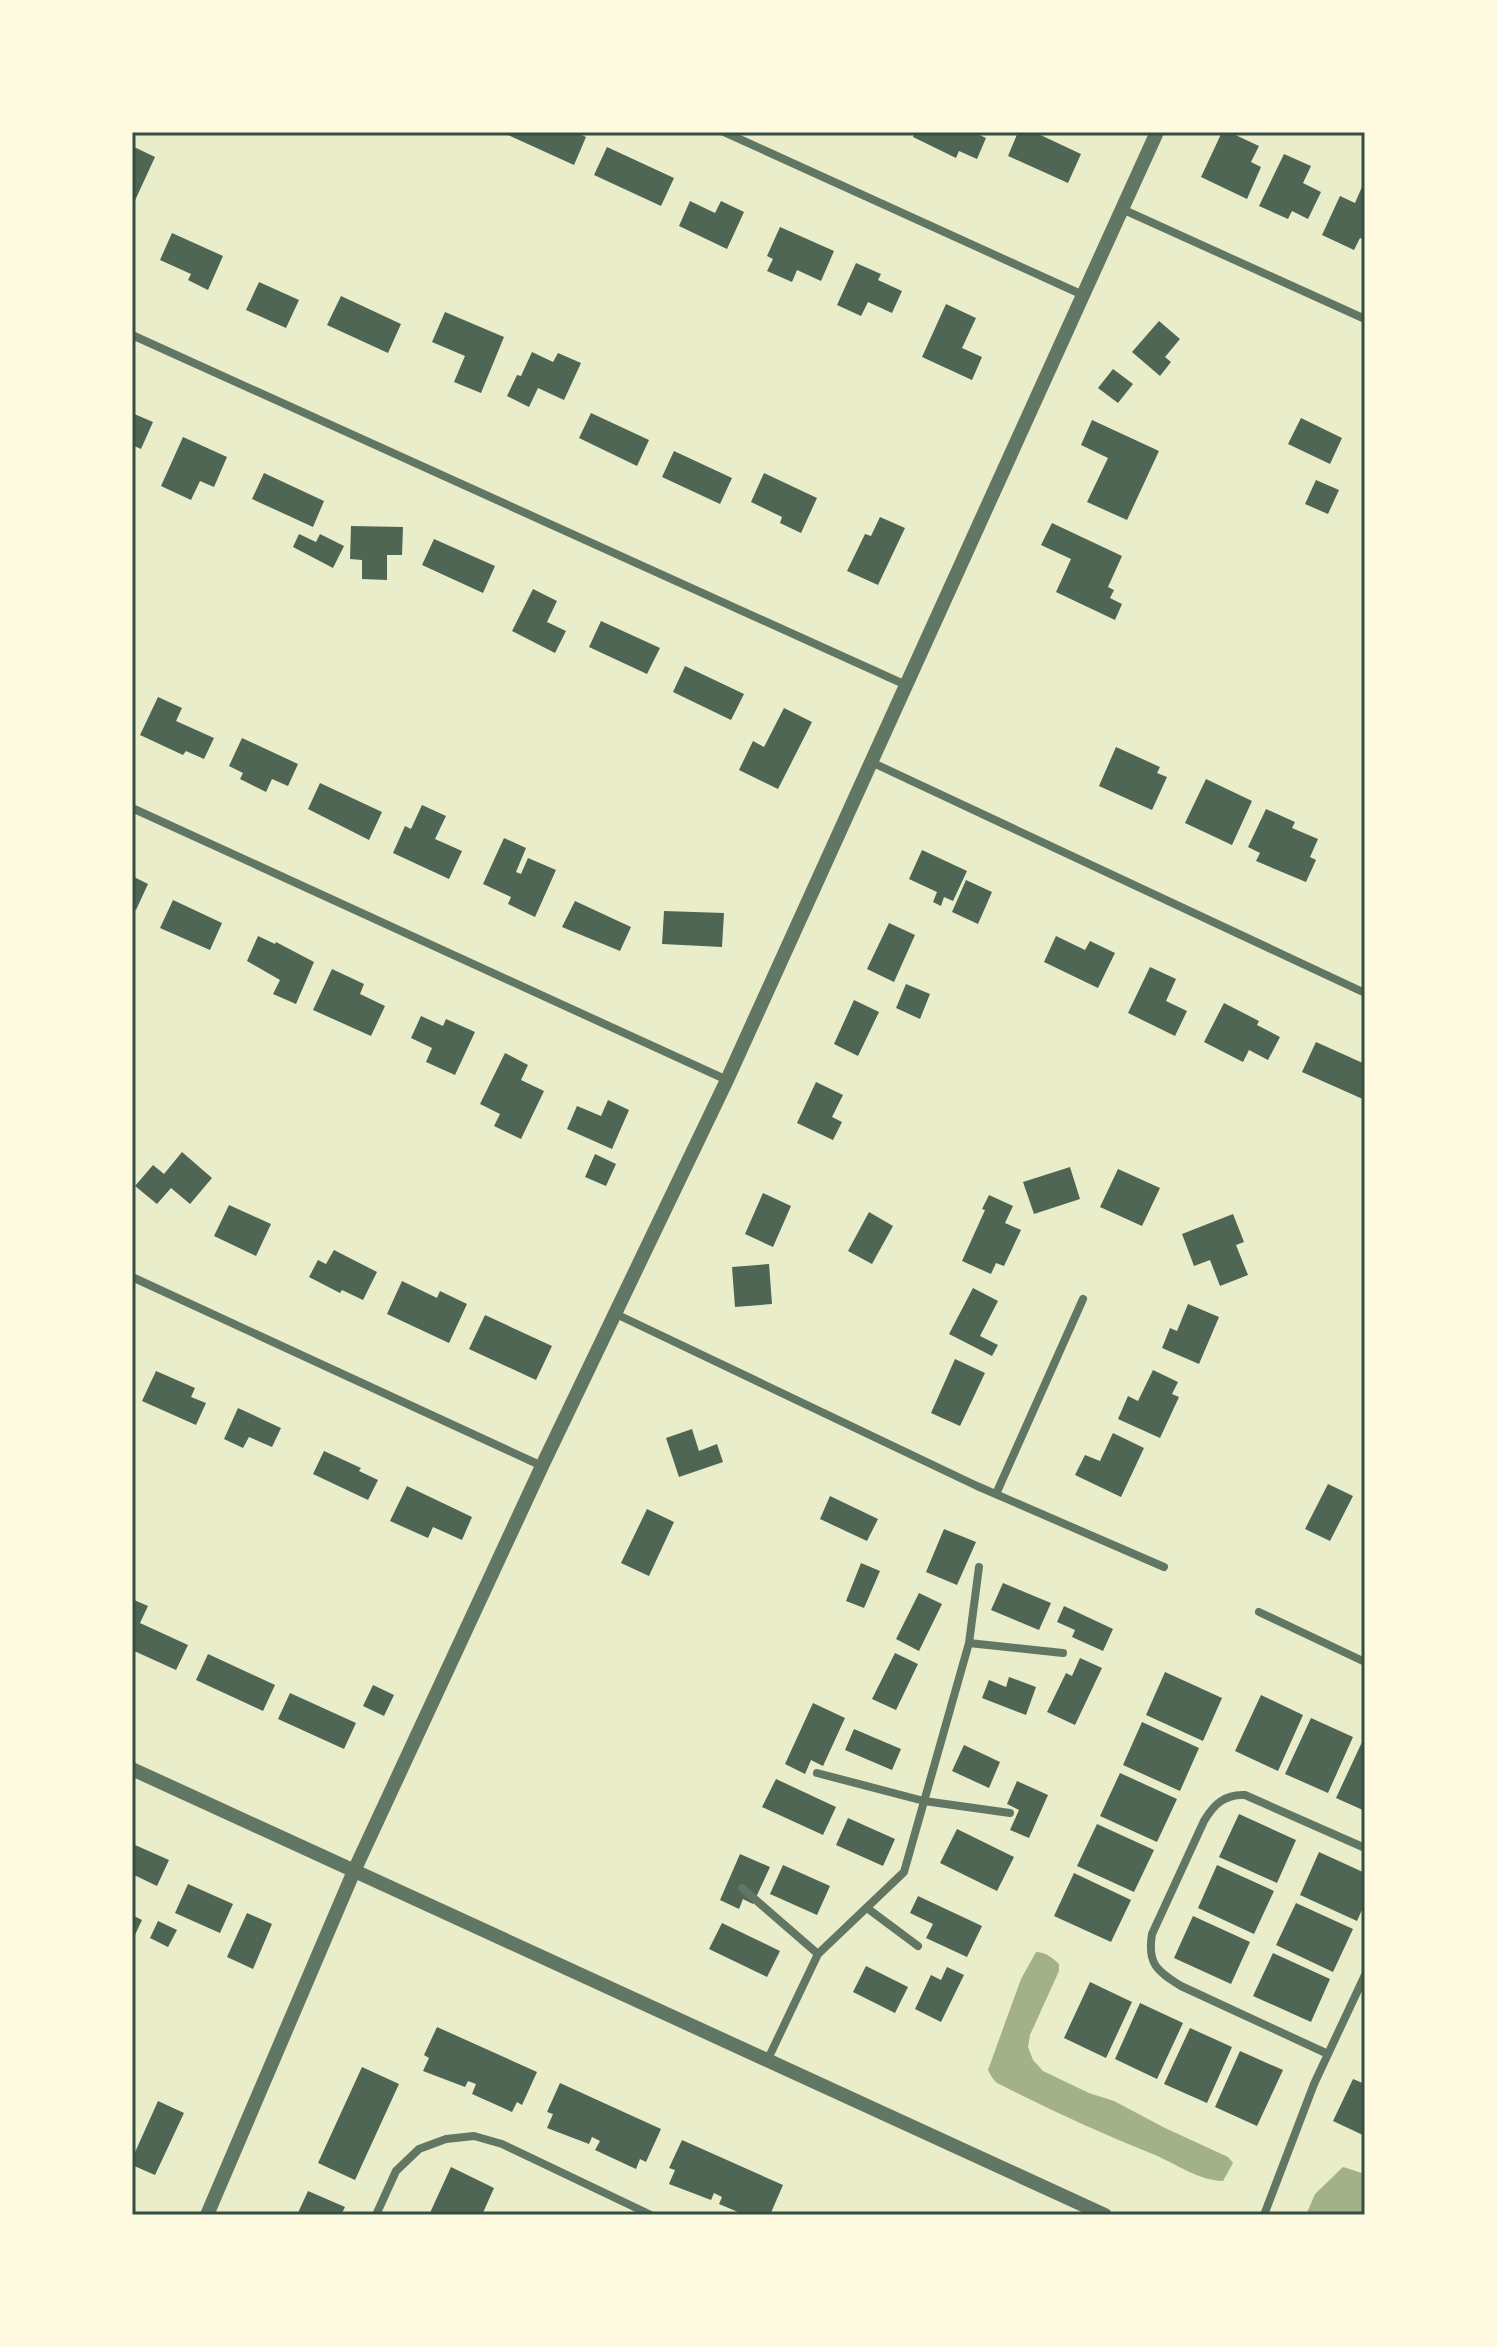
<svg xmlns="http://www.w3.org/2000/svg" width="1497" height="2347" font-family="Barlow,sans-serif">
	<style>
		.water { fill: #a3b18a }
		.building { fill: #4f6655 }
		.lines { fill: none; stroke-linecap: round; stroke-linejoin: round }
		.minor { stroke: #617663; stroke-width: 8 }
		.tertiary { stroke: #617663; stroke-width: 14 }
		.neatline { fill: none; stroke: #344e41; stroke-width: 3 }
	</style>
	<rect width="100%" height="100%" fill="#e9edc9"/>
	<path class="water" d="M1036 1952C1045 1952 1052 1957 1059 1964V1971L1030 2035 1028 2047 1033 2060 1043 2071 1089 2093 1114 2101 1165 2128 1228 2157 1233 2163 1223 2181C1200 2181 1176 2164 1155 2155 1102 2134 1050 2110 999 2084 993 2081 991 2075 988 2070L1021 1979Z
		M1343 2167 1365 2174V2215H1306L1315 2194Z"/>
	<path class="building" d="M507 132H575L586 137 574 165 506 134Z
		M915 132H973L986 138 977 159 959 151 956 158 913 137Z
		M1018 132H1034L1081 154 1068 183 1008 156Z
		M1222 132H1229L1259 146 1251 162 1261 167 1247 199 1201 177Z
		M132 146 155 157 132 207Z
		M607 147 674 178 661 206 594 175Z
		M1284 154 1311 166 1303 183 1321 192 1308 219 1292 211 1288 219 1259 206Z
		M1365 180V240L1360 238 1354 250 1322 235 1340 196 1355 203Z
		M690 201 715 213 721 201 744 212 727 249 679 226Z
		M780 227 834 251 821 281 797 270 792 282 767 271 773 259 767 256Z
		M172 233 223 256 208 290 188 280 191 274 160 260Z
		M856 263 881 274 878 280 902 291 892 313 868 302 861 316 837 305Z
		M259 282 299 300 286 328 246 310Z
		M341 296 401 324 388 353 327 325Z
		M946 304 976 318 962 348 982 357 972 380 922 357Z
		M445 312 504 337 481 393 454 382 465 356 432 342Z
		M1159 321 1180 339 1165 357 1171 362 1160 376 1132 352Z
		M532 352 553 362 558 353 581 363 564 400 538 388 529 407 507 396 517 375 521 376Z
		M1113 369 1133 384 1118 403 1098 388Z
		M132 413 153 422 141 449 132 445Z
		M591 413 649 440 637 466 579 438Z
		M1301 418 1342 438 1330 464 1288 444Z
		M1092 420 1159 451 1127 520 1087 502 1108 458 1081 445Z
		M183 437 227 457 214 487 200 481 191 500 161 486Z
		M674 451 732 478 720 504 662 477Z
		M264 473 324 501 313 527 252 499Z
		M764 473 817 498 801 533 780 523 782 517 751 502Z
		M1316 480 1339 490 1328 514 1305 504Z
		M880 517 905 528 878 585 847 571 865 534 871 536Z
		M1052 523 1122 556 1108 587 1114 590 1110 598 1122 604 1115 620 1056 592 1071 559 1041 545Z
		M351 526 403 527 402 555H387V580L362 579V560L350 559Z
		M299 534 316 542 320 534 344 546 333 568 293 547Z
		M434 539 495 566 483 593 422 565Z
		M533 589 557 601 547 622 566 631 555 653 512 631Z
		M601 621 660 648 647 674 589 647Z
		M685 666 744 694 731 720 673 692Z
		M158 697 182 708 176 721 214 738 204 759 186 751 183 755 140 735Z
		M784 708 812 722 778 789 739 770 753 741 764 747Z
		M242 738 298 764 288 786 272 779 266 792 240 779 243 773 229 766Z
		M1116 747 1160 767 1157 773 1167 777 1152 810 1099 786Z
		M1206 779 1252 801 1232 845 1185 823Z
		M320 783 382 812 369 840 308 809Z
		M422 805 446 816 435 839 462 851 449 879 393 853 405 826 411 829Z
		M1266 809 1295 822 1292 828 1318 839 1310 857 1316 860 1306 882 1256 861 1260 853 1248 847Z
		M504 838 526 848 516 872 521 874 528 858 556 870 535 917 508 904 511 897 483 884Z
		M922 850 967 871 953 901 944 897 941 906 933 902 937 892 909 879Z
		M132 876 148 884 136 910 132 908Z
		M966 880 992 892 978 924 952 912Z
		M173 900 222 923 210 950 160 928Z
		M575 901 631 927 620 951 562 927Z
		M664 911 724 913 722 947 662 944Z
		M889 923 915 935 894 982 867 969Z
		M258 936 275 944 276 942 314 962 296 1004 273 994 280 980 247 961Z
		M1056 936 1085 950 1090 941 1115 953 1098 988 1044 962Z
		M1150 967 1176 979 1166 1001 1187 1011 1175 1036 1128 1013Z
		M332 969 364 984 360 994 385 1006 371 1036 313 1010Z
		M906 984 930 994 920 1019 896 1008Z
		M854 1000 879 1012 858 1056 834 1044Z
		M1224 1003 1259 1021 1257 1025 1280 1037 1268 1060 1249 1050 1243 1062 1204 1042Z
		M421 1016 443 1026 446 1019 475 1032 455 1075 426 1062 432 1048 411 1038Z
		M1316 1042 1365 1064V1100L1302 1072Z
		M505 1053 528 1065 521 1080 544 1091 521 1139 494 1126 500 1114 480 1104Z
		M816 1082 843 1095 832 1117 842 1122 833 1140 797 1123Z
		M608 1100 629 1110 612 1149 567 1129 577 1106 601 1116Z
		M182 1152 212 1178 190 1204 171 1188 157 1204 135 1186 153 1165 164 1174Z
		M595 1154 616 1164 606 1186 585 1177Z
		M1070 1167 1080 1199 1034 1214 1023 1182Z
		M1118 1169 1160 1188 1142 1226 1100 1207Z
		M763 1193 791 1206 773 1247 745 1234Z
		M989 1195 1013 1206 1005 1223 1021 1230 1004 1266 996 1263 991 1274 962 1261 985 1210 982 1209Z
		M229 1205 271 1224 256 1256 214 1236Z
		M869 1212 893 1226 872 1264 848 1251Z
		M1233 1214 1244 1242 1236 1245 1248 1275 1220 1286 1210 1260 1194 1266 1182 1234Z
		M334 1250 377 1272 363 1300 342 1290 340 1293 309 1277 318 1260 326 1264Z
		M769 1264 772 1304 735 1307 732 1267Z
		M402 1281 437 1298 440 1291 467 1304 449 1343 387 1314Z
		M973 1288 998 1301 980 1336 998 1345 992 1356 949 1334Z
		M1188 1304 1219 1317 1199 1364 1162 1348 1170 1328 1177 1331Z
		M485 1315 552 1346 536 1380 469 1349Z
		M955 1359 985 1373 960 1426 931 1413Z
		M1153 1370 1178 1382 1172 1394 1179 1397 1160 1438 1118 1419 1128 1396 1138 1401Z
		M156 1371 195 1388 191 1397 206 1403 196 1425 142 1401Z
		M238 1408 281 1428 272 1447 249 1437 243 1448 224 1439Z
		M692 1429 699 1451 717 1444 723 1462 679 1477 666 1438Z
		M1113 1433 1144 1448 1121 1497 1075 1475 1085 1455 1100 1461Z
		M324 1451 361 1468 359 1471 378 1480 368 1500 313 1474Z
		M1328 1484 1353 1496 1330 1541 1305 1529Z
		M407 1486 472 1517 462 1540 433 1527 428 1538 390 1521Z
		M830 1496 878 1519 867 1541 820 1519Z
		M647 1509 674 1522 649 1576 621 1563Z
		M944 1529 976 1542 957 1585 926 1572Z
		M861 1563 880 1571 864 1608 846 1601Z
		M1003 1583 1051 1603 1039 1630 991 1610Z
		M919 1593 942 1604 919 1651 896 1639Z
		M132 1599 148 1606 140 1623 188 1645 176 1670 132 1650Z
		M1064 1606 1113 1629 1103 1651 1072 1637 1075 1630 1057 1622Z
		M895 1653 918 1664 896 1710 872 1699Z
		M208 1654 275 1685 263 1711 196 1680Z
		M1080 1658 1102 1668 1075 1725 1047 1712 1066 1673 1072 1676Z
		M1165 1672 1222 1698 1203 1741 1146 1715Z
		M1009 1677 1036 1687 1026 1715 982 1698 989 1680 1006 1687Z
		M373 1685 394 1695 384 1716 363 1706Z
		M290 1693 356 1723 344 1749 278 1719Z
		M1261 1695 1303 1715 1278 1771 1235 1751Z
		M813 1703 845 1718 823 1766 811 1760 805 1774 785 1764Z
		M1311 1718 1353 1737 1328 1793 1285 1774Z
		M1142 1722 1199 1748 1180 1791 1123 1765Z
		M854 1729 901 1749 892 1770 845 1750Z
		M1362 1742 1365 1743V1811L1336 1798Z
		M964 1745 1000 1762 989 1788 952 1771Z
		M1120 1773 1177 1799 1157 1842 1100 1816Z
		M776 1779 836 1807 823 1835 762 1807Z
		M1017 1781 1048 1795 1029 1838 1010 1830 1019 1810 1007 1804Z
		M1239 1814 1296 1840 1277 1883 1219 1857Z
		M848 1818 895 1839 883 1866 836 1845Z
		M1097 1824 1154 1850 1134 1892 1077 1866Z
		M957 1829 1014 1857 997 1891 940 1863Z
		M135 1845 169 1860 157 1886 132 1874V1853Z
		M1319 1852 1365 1873V1903L1357 1921 1300 1895Z
		M740 1854 770 1867 753 1904 743 1899 739 1909 720 1900Z
		M783 1865 830 1886 817 1915 770 1894Z
		M1217 1865 1274 1891 1254 1934 1198 1908Z
		M1074 1873 1131 1900 1111 1942 1054 1916Z
		M188 1884 233 1904 220 1933 175 1913Z
		M918 1896 982 1926 967 1957 926 1938 933 1924 910 1913Z
		M1296 1903 1353 1929 1333 1972 1276 1945Z
		M247 1913 272 1924 253 1969 227 1957Z
		M132 1915 142 1920 134 1937 132 1936Z
		M1193 1916 1250 1942 1231 1984 1174 1958Z
		M158 1921 177 1930 168 1947 150 1938Z
		M722 1923 780 1951 767 1977 709 1949Z
		M1273 1953 1330 1979 1311 2022 1253 1996Z
		M866 1966 908 1987 895 2013 853 1992Z
		M947 1967 964 1975 941 2022 915 2009 931 1975 941 1980Z
		M1090 1982 1132 2002 1106 2058 1064 2038Z
		M1140 2003 1183 2023 1157 2079 1115 2059Z
		M437 2027 537 2072 522 2105 517 2102 512 2112 472 2094 476 2084 468 2081 465 2087 423 2071 429 2058 424 2055Z
		M1190 2028 1232 2047 1207 2103 1164 2084Z
		M1240 2051 1283 2070 1257 2126 1215 2107Z
		M362 2067 399 2084 355 2180 318 2163Z
		M1353 2079 1365 2084V2136L1333 2121Z
		M560 2083 661 2129 646 2162 640 2159 636 2169 595 2150 600 2141 592 2137 589 2144 547 2128 553 2114 547 2112Z
		M158 2101 184 2113 155 2175 132 2165V2159Z
		M682 2140 783 2185 770 2215H736L738 2212 719 2204 722 2197 714 2193 711 2200 669 2184 675 2170 669 2168Z
		M451 2167 494 2188 482 2215H429Z
		M308 2191 345 2207 341 2215H297Z"/>
	<g class="lines">
		<path class="minor" d="M724 132 1083 295
			M1122 209 1365 319
			M132 335 906 685
			M871 762 1365 993
			M132 808 727 1080
			M132 1277 542 1466
			M616 1314 977 1486 1164 1567
			M996 1494 1083 1299
			M1259 1612 1365 1662
			M969 1643 1063 1653
			M817 1773 924 1801 1010 1813
			M742 1888 818 1954
			M867 1908 918 1946
			M1328 2054 1181 1986C1157 1971 1147 1964 1152 1934L1204 1821C1214 1804 1225 1794 1245 1795L1365 1848
			M767 2061 818 1954 904 1872 969 1643 979 1567
			M376 2215 396 2171 419 2149 446 2139 474 2136 502 2144 651 2215
			M1264 2215 1314 2084 1365 1975"/>
		<path class="tertiary" d="M132 1769 1105 2215
			M207 2215 354 1871 542 1466 727 1080 1157 132"/>
	</g>
	<rect width="1497" height="2347" fill="none" stroke="#fefae0" stroke-width="268"/>
	<rect x="134" y="134" width="1229" height="2079" class="neatline"/>
</svg>
